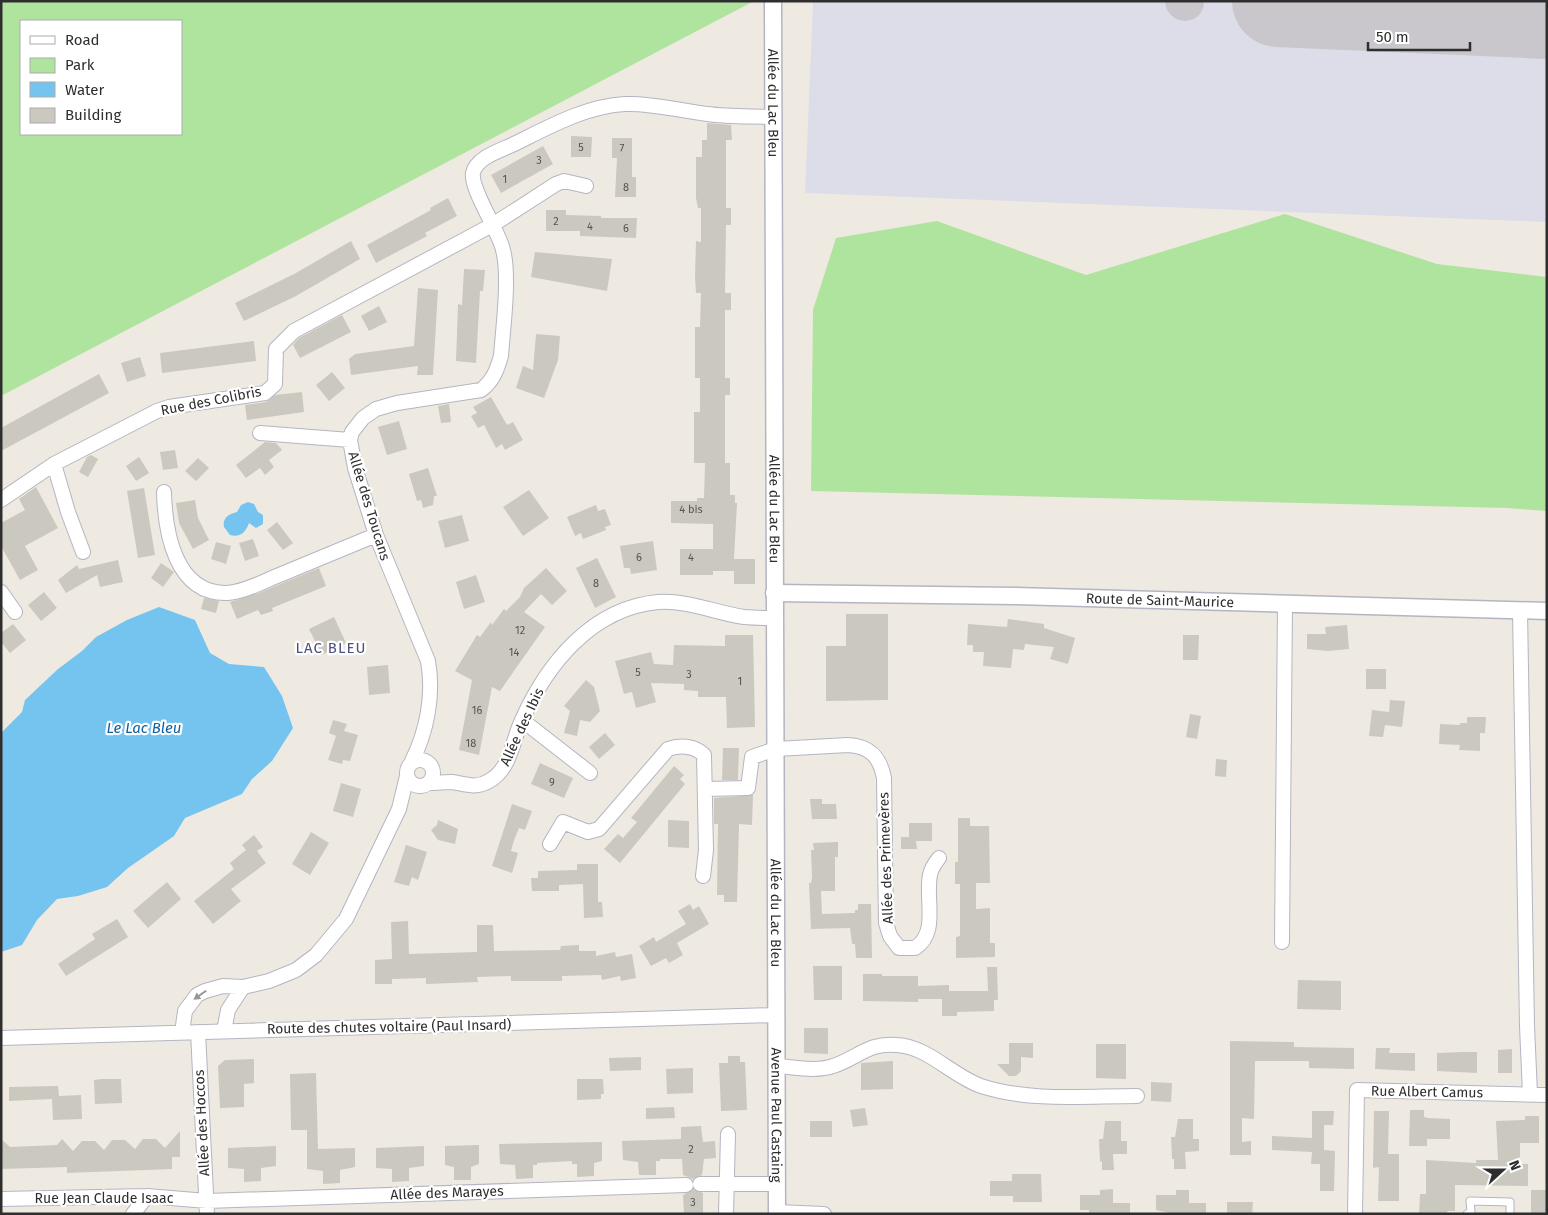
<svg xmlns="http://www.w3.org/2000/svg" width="1548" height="1215" font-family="'Fira Sans',sans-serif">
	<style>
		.airport { fill: #dcdde8 }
		.green { fill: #afe49e; fill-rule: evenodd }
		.water { fill: #75c3ef }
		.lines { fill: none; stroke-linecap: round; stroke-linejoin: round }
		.taxiway { stroke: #c9c7cc; stroke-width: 38 }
		.runway { stroke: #c9c7cc; stroke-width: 92 }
		.building { fill: #cbc8bf }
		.service-casing { stroke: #b4b5c1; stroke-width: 9 }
		.minor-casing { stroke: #b4b5c1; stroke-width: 16 }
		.tertiary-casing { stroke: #b4b5c1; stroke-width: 19 }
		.service { stroke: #fff; stroke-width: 7 }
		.minor { stroke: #fff; stroke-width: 14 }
		.tertiary { stroke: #fff; stroke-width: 16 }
		.oneway { fill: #969696 }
		.labels { text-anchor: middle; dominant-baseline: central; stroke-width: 4.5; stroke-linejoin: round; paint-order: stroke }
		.number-label { font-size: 11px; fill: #555452 }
		.street-label { font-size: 14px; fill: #2e2e2e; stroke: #fff }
		.neighbourhood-label { font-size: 15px; letter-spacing: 1px; fill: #4d517f; stroke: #fff }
		.water-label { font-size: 15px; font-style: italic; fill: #0e61a1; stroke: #fff }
	</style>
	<rect width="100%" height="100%" fill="#efeae1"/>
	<path class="airport" d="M813 1H1547V222L805 193Z"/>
	<path class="green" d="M1 1H754L1 396ZM21 21H181V134H21Z
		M1285 214 1437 264 1547 277V511L1507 508 811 491 813 310 836 238 937 221 1086 275Z"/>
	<path class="water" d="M248 502 254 504 258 512 263 515V524L256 528 249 523C246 532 240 538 230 535L224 527C222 517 230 514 237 512L241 505Z
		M159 607 195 620 210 653 229 664 264 667 282 696 293 728 272 761 252 779 242 794 185 818 174 836 128 868 107 887 78 896 57 899 37 920 22 945 1 952V733L22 712 25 700 58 669 82 651 96 637 127 620Z"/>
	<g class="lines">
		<path class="taxiway" d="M1184 1 1185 2"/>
		<path class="runway" d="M1278 1 1547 13"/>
	</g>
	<path class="building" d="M707 123 731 125 732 140H726V208H731V225H726L725 293H731V310H725V378H730V395H725V463H730V495H735V503H737L734 559H755V584H734V571H713V575H680V549H713V524L671 523V501H697V498H704L705 463H694V412H700V378H695V327H700L701 293H696L695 276 696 241 701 242V208H698L696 198V157H702V140H707Z
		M571 136 592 137 591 157H571Z
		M612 138H632V177H636V197H615L617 158H612Z
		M543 146 553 164 501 193 491 175Z
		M448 198 457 216 425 233 427 236 376 263 367 245 431 210 430 208Z
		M546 210H566V215L601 216V218H637L636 238 580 236V231H546Z
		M351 241 360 259 296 296 244 321 235 303 296 273Z
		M535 252 612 259 607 291 531 277Z
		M464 269 485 270 483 291H480L476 363 456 361 458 304 462 305Z
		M418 288 438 290 433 375H417L418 366 351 375 349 359 355 354 414 346Z
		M379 306 387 322 369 331 361 316Z
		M342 315 351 332 300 358 293 345 299 338Z
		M536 334 560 336 558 360 544 398 516 388 523 366 533 370Z
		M254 341 256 361 162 373 160 353Z
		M140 357 146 376 127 382 121 363Z
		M332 372 345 388 329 401 316 385Z
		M99 374 109 393 1 451V428Z
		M302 392 304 412 247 420 245 405 266 402 275 395Z
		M491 397 507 425 513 422 523 440 505 450 502 444 496 448 484 425 478 428 471 416 477 413 473 407Z
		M449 404 451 422 441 423 438 406Z
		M399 421 407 449 387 455 378 427Z
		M265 442 276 443 282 450 269 460 274 467 265 475 260 468 246 478 236 465Z
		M175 450 178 468 163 470 160 452Z
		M91 455 98 459 88 477 79 472 87 457Z
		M139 457 149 473 136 481 126 466Z
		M198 458 209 468 196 481 185 471Z
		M428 468 437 496H434L433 505 423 508 421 500 417 501 409 474Z
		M36 487 58 528 25 546 38 570 20 580 1 546V523L25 510 19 499Z
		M144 488 155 555 138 558 127 491Z
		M529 490 549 518 523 536 503 507Z
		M195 500 198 518 209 540 193 549 179 523 176 503Z
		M596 505 598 511 605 509 611 525 605 527 606 530 583 539 581 533 575 536 567 517Z
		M462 515 469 541 445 548 438 521Z
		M277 522 293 543 283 550 267 530Z
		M253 539 259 556 245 561 239 543Z
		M653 541 657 570 631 574 630 568H624L620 546Z
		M216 542 231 546 226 564 211 559Z
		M597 558 616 597 595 608 576 568Z
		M118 560 123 582 100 587 97 575 66 593 58 580 77 565 79 569Z
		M161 563 174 572 163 587 151 578Z
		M319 568 326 586 272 608 273 611 261 615 258 610 237 619 230 602 256 594Z
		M546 568 567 591 552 605 541 594 524 612 545 627 500 691 492 687 479 755 459 750 472 680 455 671 477 635 480 637 491 622 492 625 504 609 506 611 520 597 524 588Z
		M476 575 485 602 464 609 456 582Z
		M44 592 57 608 41 621 28 605Z
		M204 598 219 601 216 613 201 609Z
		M846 614H888V700L826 701V646H846Z
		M334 617 346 643 322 655 309 629Z
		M1008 619 1044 624V628L1075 638 1068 664 1050 659 1054 647 1025 644 1024 650 1013 649 1011 668 983 666 984 652H973V645H967L968 624 1007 627Z
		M13 624 26 640 10 653 1 642V633Z
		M1347 625 1349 649 1328 651 1307 649V634H1326L1325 627Z
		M725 635H753L755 727 727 728 726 697H698V691L684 690V684L651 683 656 702 636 708 632 692 624 694 615 661 651 652 654 664 673 665 674 645 725 646Z
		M1183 635H1199L1198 660H1183Z
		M388 665 390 693 369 695 367 667Z
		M1366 669H1386V689H1366Z
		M586 680 594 687 600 711 590 722 580 720 577 736 564 733 570 711 564 706Z
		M1390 700 1405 701 1402 727 1385 725 1383 737 1369 736 1372 710 1389 712Z
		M1190 714 1201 716 1197 739 1186 737Z
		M1467 717H1486L1485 733H1480V751L1459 750 1460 745 1439 744 1440 724 1460 725V723H1467Z
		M333 720 347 724 344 731 358 735 350 761 343 760 342 764 328 760 336 736 329 733Z
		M605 733 615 745 599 759 589 747Z
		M723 748H739L738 780H722Z
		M1216 759 1227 760 1226 777 1215 776Z
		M540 763 573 778 564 798 531 784Z
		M674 766 684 775 680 779 685 784 620 863 604 849 618 834 623 838 637 822 631 818Z
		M341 783 361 789 353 817 333 811Z
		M753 795 752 825 739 824 737 902H724V895H717L718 824H714V798Z
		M810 799H822V804H836L837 819H812Z
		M512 804 532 811 525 830 519 828 514 840 511 851 518 853 512 873 492 866Z
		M958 818H970V826H989L990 883H976V909L990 908V943H995V957L956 958V937L960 936V884H955V862H958Z
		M438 820 458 829 455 844 438 840 431 830 437 825Z
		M668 820 689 821V848L668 847Z
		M909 823H932V841H916L917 849H901V837H909Z
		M311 832 329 843 310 875 292 864Z
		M254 835 263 847 257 851 266 863 231 889 241 901 213 924 194 901 234 869 230 863 246 850 242 845Z
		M838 842V857H835V891H821L822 914 855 913V910H858V904H871L872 958H856L855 944H852L850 928 811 929 809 883H811L812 877 811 850H814L813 843Z
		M406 845 427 852 418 880 412 877 409 886 394 882Z
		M577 864H598V902H602L603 917 584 918 583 884 559 885V891H532L531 878H538V871L577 870Z
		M167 882 181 899 148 928 133 911Z
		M690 904 693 910 699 906 709 924 677 943 683 955 669 963 666 958 651 966 639 946 654 937 656 942 686 924 678 911Z
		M117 919 128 937 66 976 58 964 95 939 92 934Z
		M408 921 409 954 477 952V925H493L494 951 560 950 561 946 579 945V951H596V956L615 952 616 957 632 954 636 978 621 981 620 976 602 980 601 975 562 976V981H511V976L477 977 478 982 426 984V978L392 979V984H375V960L392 959 391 922Z
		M813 966H842V1000H814Z
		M987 967H997L998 1000H994V1011L957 1012V1016H942V999H918V1002L863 1001V974H882V976H918V986L949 985V991H988Z
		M1298 980 1341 981V1010L1297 1009Z
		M804 1028H828V1054L804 1053Z
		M1230 1041 1294 1042V1047L1354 1048V1069L1309 1068V1061H1255L1254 1119 1242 1118V1142L1251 1141V1155H1230Z
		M1009 1043H1033V1058L1021 1057V1071L1016 1076H1009L997 1064H1009Z
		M1096 1044H1126V1079L1096 1078Z
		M1376 1048H1390L1389 1053H1415V1071L1375 1069Z
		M1512 1049V1073H1498V1050Z
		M1463 1052H1477V1073L1437 1071V1053Z
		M728 1056H740V1062H745L747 1110 721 1111 719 1063H728Z
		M641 1057V1070L610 1071 609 1058Z
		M254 1059V1083L244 1084V1107L220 1108 218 1066 225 1060Z
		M893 1061V1089L861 1090V1063Z
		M693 1068V1093L667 1094 666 1069Z
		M316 1073 318 1149 355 1148V1167L340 1170V1183L323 1184V1171L307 1169V1130H291L290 1074Z
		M102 1079H121L122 1103 95 1104 94 1080Z
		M577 1079H603L604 1094H601V1099L577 1100Z
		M1151 1082 1172 1083 1171 1102 1151 1101Z
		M58 1086 59 1096 81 1095 82 1119 53 1120 52 1099 9 1101V1087Z
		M674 1107 675 1118 646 1119V1108Z
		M865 1108 868 1125 853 1127 850 1110Z
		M1410 1110H1424V1117L1428 1118 1450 1119V1139H1427V1146H1409Z
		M1312 1111H1334L1333 1125H1324V1150L1335 1151 1334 1191H1320V1164H1311L1312 1152 1272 1150V1136L1312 1138Z
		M1374 1111H1389L1388 1154H1399V1201H1378L1379 1167 1373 1168Z
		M1525 1116H1539V1143H1520V1164H1528V1186L1455 1185V1211H1448L1445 1214H1419L1420 1194H1426V1160L1476 1163V1160H1498L1496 1121 1525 1120Z
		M1178 1119H1193V1139H1199V1151L1185 1152 1186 1169H1174V1159H1172L1171 1137H1175Z
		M810 1121H832V1137H810Z
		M1105 1121H1121V1141H1127V1154H1113L1114 1170H1102V1161L1100 1162 1099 1139H1103Z
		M701 1126 703 1142 715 1141 716 1158 704 1159 702 1175 693 1179 683 1175 682 1159H660V1161H656V1175H639L638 1162 623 1160 622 1141 681 1139V1127Z
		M180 1131V1157H172V1169L67 1173V1167L1 1169V1139L10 1147 57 1145 62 1139 73 1151 82 1141H95L104 1150 112 1140H125L135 1149 143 1139H156L165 1148Z
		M602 1142V1161L594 1163V1176L577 1177V1164H572V1161L537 1163V1165H533V1178L516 1179 515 1165 500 1164 499 1144Z
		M479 1145V1164L471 1167V1180H454V1167L445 1165V1146Z
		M276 1146V1166L261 1168V1181L244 1182V1169L228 1168V1148Z
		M424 1146V1166L409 1168V1181L392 1182V1169L376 1168V1148Z
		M1012 1174H1041L1042 1202H1013V1196H990V1181H1012Z
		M693 1189 703 1193V1214H684L683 1195Z
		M1113 1189V1203H1130V1214H1098L1089 1213V1210H1080V1195H1100V1190Z
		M1176 1190H1189V1203H1206V1214H1174L1156 1210V1195H1176Z
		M1531 1190H1547V1214H1531Z
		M1227 1202H1253L1252 1214H1227Z"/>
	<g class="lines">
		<g class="service-casing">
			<path id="service" d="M1467 1214 1471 1212 1470 1201 1510 1202V1214"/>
		</g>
		<g class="minor-casing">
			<path id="minor" d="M260 433 350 440
				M54 464 68 512 83 552
				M164 492C165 532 175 594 227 593 244 592 262 582 277 576 310 562 343 549 376 535
				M1 500 54 464 157 411 169 407 265 393 275 384 276 349 294 331 494 224 556 184 564 181 586 186
				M1 592 15 612
				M1520 610 1527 1026 1530 1094
				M522 720 590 773
				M407 773a13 13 0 1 1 26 0a13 13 0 1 1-26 0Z
				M412 761C427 731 434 695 428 661L376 535 355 468 350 440 352 432 363 418 376 409 397 403 481 390C493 381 497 370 501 356 503 328 510 276 503 250 499 231 470 189 473 173 476 158 499 151 512 145 547 128 585 106 625 104 653 103 681 111 708 114 729 117 751 116 773 117
				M429 783C437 783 445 782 452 782 465 784 476 789 489 781 511 769 512 741 522 720 547 664 592 608 658 602 688 600 716 613 744 617 754 618 764 618 774 618
				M706 789 748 788 752 757 776 749 848 745C870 746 880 757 884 778L886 923 890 936 899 948H915C939 933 925 899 930 875 931 869 935 863 939 858
				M550 844 563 822 588 832 599 829 668 749C679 745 694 745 704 755L706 850 703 876
				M1282 942 1285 603
				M224 1031 228 1010 243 987
				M198 1032 207 1214
				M182 1033 185 1011 197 995 205 991 223 986 243 987 269 981 296 970 316 955 346 919 399 809 407 776
				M1 1038 776 1015
				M776 1066C794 1067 816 1072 833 1066 858 1058 868 1042 897 1045 929 1047 952 1076 981 1086 1030 1102 1086 1096 1137 1096
				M700 1184H777
				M1 1199 147 1196 207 1201 686 1185
				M777 1212 824 1214
				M133 1214 147 1196
				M726 1214 728 1134
				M1355 1214 1357 1090 1547 1095"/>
		</g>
		<g class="tertiary-casing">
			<g id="tertiary">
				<path id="s1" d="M773 1 777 1214"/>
				<path id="s2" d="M774 593 1015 596 1547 611"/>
			</g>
		</g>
		<use href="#service" class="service"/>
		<use href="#minor" class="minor"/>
		<use href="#tertiary" class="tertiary"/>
	</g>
	<defs><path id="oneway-solid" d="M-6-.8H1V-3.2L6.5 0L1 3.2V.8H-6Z" transform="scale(1.25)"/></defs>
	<use class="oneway" href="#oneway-solid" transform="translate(200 995) rotate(145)"/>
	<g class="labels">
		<g class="number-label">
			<text x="581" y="147">5</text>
			<text x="622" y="148">7</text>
			<text x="539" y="160">3</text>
			<text x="505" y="179">1</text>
			<text x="626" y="187">8</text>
			<text x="556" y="221">2</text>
			<text x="590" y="226">4</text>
			<text x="626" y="228">6</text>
			<text x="691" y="509">4 bis</text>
			<text x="639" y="557">6</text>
			<text x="691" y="557">4</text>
			<text x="596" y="583">8</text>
			<text x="520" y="630">12</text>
			<text x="514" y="652">14</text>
			<text x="638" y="672">5</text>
			<text x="689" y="674">3</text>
			<text x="740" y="681">1</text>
			<text x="477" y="710">16</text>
			<text x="471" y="743">18</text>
			<text x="552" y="782">9</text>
			<text x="691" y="1149">2</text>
			<text x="693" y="1202">3</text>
		</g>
		<g class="street-label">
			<text stroke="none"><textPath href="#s1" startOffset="102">Allée du Lac Bleu</textPath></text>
			<text transform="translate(211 401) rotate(-11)">Rue des Colibris</text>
			<text transform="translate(369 506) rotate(73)">Allée des Toucans</text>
			<text stroke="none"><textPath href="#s1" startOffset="508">Allée du Lac Bleu</textPath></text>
			<text stroke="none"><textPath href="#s2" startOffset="386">Route de Saint-Maurice</textPath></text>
			<text transform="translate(522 727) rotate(-65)">Allée des Ibis</text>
			<text transform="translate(886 858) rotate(-92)">Allée des Primevères</text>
			<text stroke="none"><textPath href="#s1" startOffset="912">Allée du Lac Bleu</textPath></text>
			<text transform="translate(389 1027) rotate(-1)">Route des chutes voltaire (Paul Insard)</text>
			<text transform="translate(1427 1092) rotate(1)">Rue Albert Camus</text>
			<text stroke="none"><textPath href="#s1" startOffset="1114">Avenue Paul Castaing</textPath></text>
			<text transform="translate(202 1123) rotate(-93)">Allée des Hoccos</text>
			<text transform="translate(447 1193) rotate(-2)">Allée des Marayes</text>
			<text x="104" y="1198">Rue Jean Claude Isaac</text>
		</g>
		<g class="neighbourhood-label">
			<text x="331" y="648">LAC BLEU</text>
		</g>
		<g class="water-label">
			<text x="144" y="728">Le Lac Bleu</text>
		</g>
	</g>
	<rect width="1548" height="1215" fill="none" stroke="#2e2e2e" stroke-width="5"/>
	<rect x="20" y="20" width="162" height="115" fill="#ffffff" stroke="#ababab"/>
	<rect x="30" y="36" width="25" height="8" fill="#ffffff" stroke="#ababab"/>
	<text x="65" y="45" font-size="15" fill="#2e2e2e">Road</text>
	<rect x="30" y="58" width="25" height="15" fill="#afe49e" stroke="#ababab"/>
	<text x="65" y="70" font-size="15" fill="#2e2e2e">Park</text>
	<rect x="30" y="82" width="25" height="15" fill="#75c3ef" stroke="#ababab"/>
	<text x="65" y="95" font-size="15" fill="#2e2e2e">Water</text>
	<rect x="30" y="108" width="25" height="15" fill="#cbc8bf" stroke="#ababab"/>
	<text x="65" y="120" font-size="15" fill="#2e2e2e">Building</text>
	<g transform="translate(1503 1170) rotate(69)" stroke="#ffffff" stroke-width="4" paint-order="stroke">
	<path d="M0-4L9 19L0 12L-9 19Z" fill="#2e2e2e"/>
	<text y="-8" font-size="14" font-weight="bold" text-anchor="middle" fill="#2e2e2e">N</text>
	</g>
	<path d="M1368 42v8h102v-8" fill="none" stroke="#2e2e2e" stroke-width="2.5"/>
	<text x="1376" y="42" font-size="15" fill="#2e2e2e" stroke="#ffffff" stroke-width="4" paint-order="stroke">50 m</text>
</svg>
